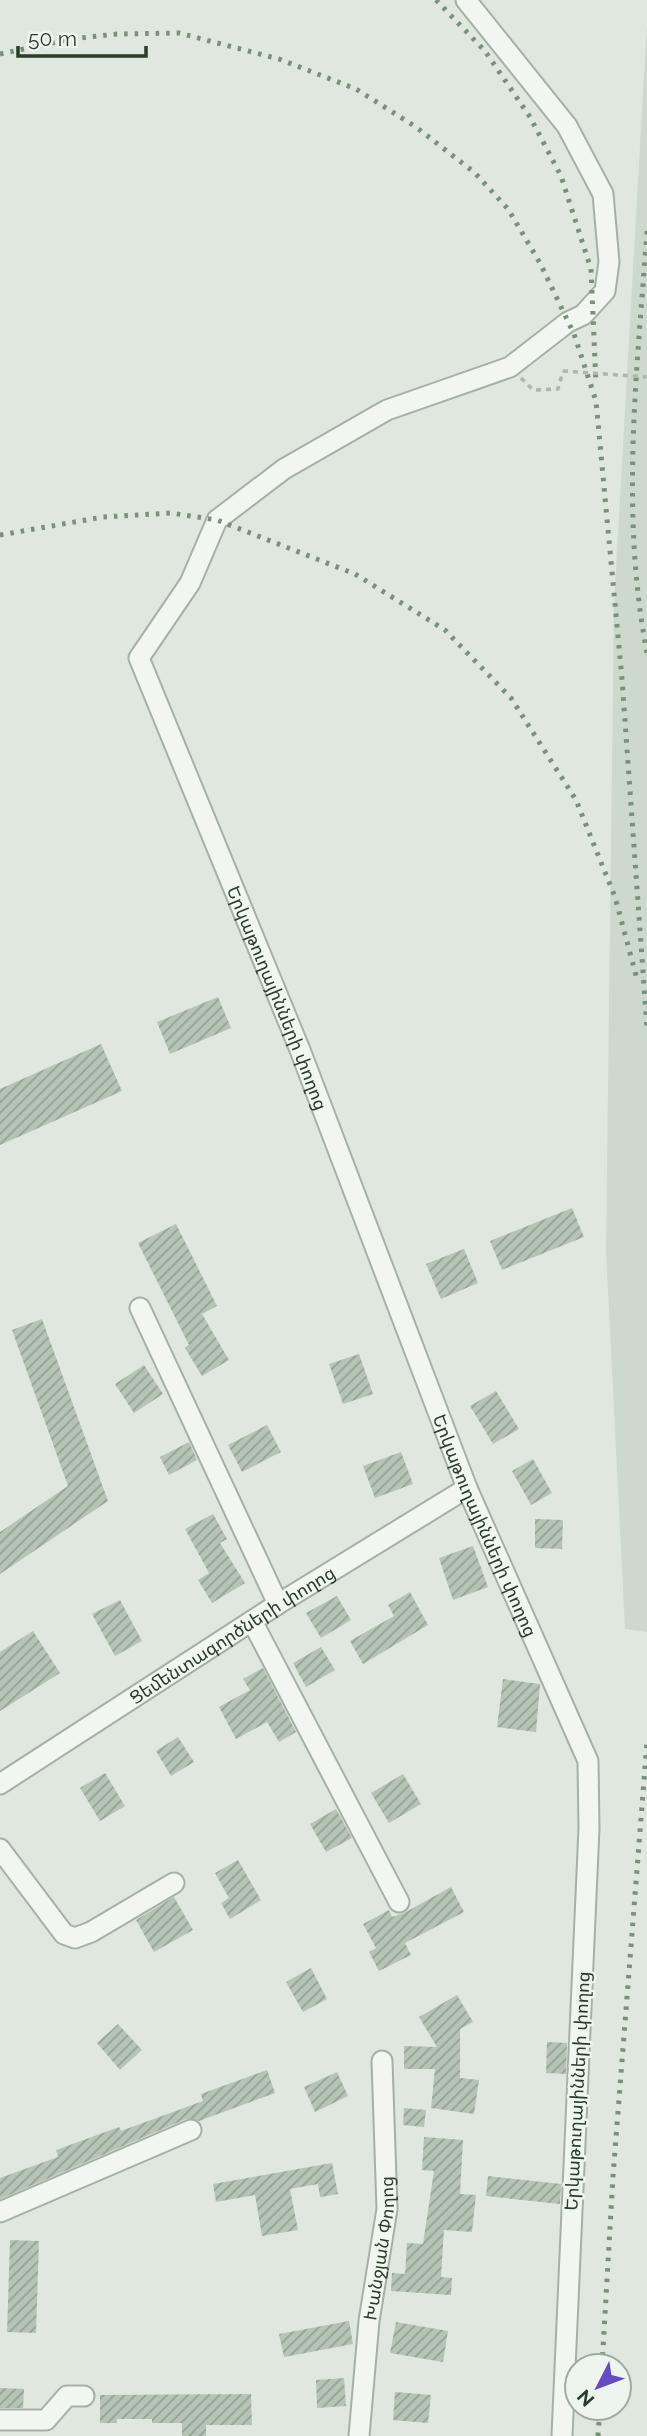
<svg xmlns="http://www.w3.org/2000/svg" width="647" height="2436" font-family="Raleway,'Noto Sans Armenian',sans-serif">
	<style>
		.built { fill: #cdd9cd }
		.building { fill: url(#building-hatch) }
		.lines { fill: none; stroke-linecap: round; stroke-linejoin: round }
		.minor-casing { stroke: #a5b1a5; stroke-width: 23 }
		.path { stroke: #adb7ad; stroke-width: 3.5; stroke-dasharray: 5 5; stroke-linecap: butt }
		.minor { stroke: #f1f6f1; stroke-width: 19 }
		.rail { stroke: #799079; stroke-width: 5; stroke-dasharray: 3.5 7; stroke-linecap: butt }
		.path-bridge { stroke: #adb7ad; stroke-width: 3.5; stroke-dasharray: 5 5; stroke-linecap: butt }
		.labels { text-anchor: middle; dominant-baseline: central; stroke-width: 5; stroke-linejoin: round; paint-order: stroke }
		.street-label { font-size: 18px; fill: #293d29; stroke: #eef5ee }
	</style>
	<defs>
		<pattern id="building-hatch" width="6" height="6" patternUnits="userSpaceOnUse" patternTransform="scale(1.75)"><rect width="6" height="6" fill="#b6c4b6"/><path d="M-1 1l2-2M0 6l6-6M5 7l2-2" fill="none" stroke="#94a094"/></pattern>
	</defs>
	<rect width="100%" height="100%" fill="#dfe7df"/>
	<path class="built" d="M647 23V1632L625 1629 606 1251 614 604Z"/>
	<path class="building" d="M218 997 231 1028 170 1054 157 1022Z
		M101 1044 122 1091 0 1145V1089Z
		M572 1208 584 1237 502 1270 490 1241Z
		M176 1224 217 1306 202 1314 229 1360 202 1376 185 1348 189 1345 138 1243Z
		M464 1249 478 1283 441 1299 426 1264Z
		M42 1319 108 1501 0 1574V1532L68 1486 12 1330Z
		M359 1354 373 1394 343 1404 329 1364Z
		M144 1365 163 1394 134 1413 115 1384Z
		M496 1391 519 1429 493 1444 470 1406Z
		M267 1425 281 1452 242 1472 228 1445Z
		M189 1442 197 1460 169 1475 160 1457Z
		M401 1452 413 1484 375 1498 363 1466Z
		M533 1459 552 1493 531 1505 512 1471Z
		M213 1514 227 1539 220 1543 245 1583 212 1603 198 1580 209 1573 185 1529Z
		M535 1519 563 1520 562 1549 535 1548Z
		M473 1546 488 1587 453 1600 439 1558Z
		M410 1592 428 1625 363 1664 350 1641 394 1616 388 1605Z
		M337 1596 351 1620 321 1638 306 1613Z
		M120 1600 142 1641 115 1656 92 1614Z
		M33 1631 60 1673 0 1711V1652Z
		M321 1647 335 1670 306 1687 293 1663Z
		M263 1668 296 1732 279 1742 267 1722 236 1739 219 1707 250 1690 243 1679Z
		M503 1679 540 1684 536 1732 497 1727Z
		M178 1737 194 1762 171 1776 156 1751Z
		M105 1773 125 1806 100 1821 80 1788Z
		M403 1774 421 1804 389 1823 371 1793Z
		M336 1809 352 1838 326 1852 310 1824Z
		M238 1860 261 1900 230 1919 221 1903 229 1898 215 1873Z
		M451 1887 464 1912 405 1943 411 1955 379 1971 369 1952 376 1948 363 1924 389 1910 392 1917 404 1913Z
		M174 1897 193 1930 154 1952 136 1920Z
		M311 1968 327 1999 303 2012 286 1982Z
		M457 1995 473 2022 460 2029V2078L479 2080 474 2114 431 2108 435 2069H404V2046L437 2047 419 2017Z
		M118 2024 142 2050 120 2070 97 2043Z
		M547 2042 567 2043 566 2074 546 2073Z
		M267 2070 275 2093 199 2121 186 2119 0 2199V2178L58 2157 56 2150 119 2127 121 2131 203 2101 201 2094Z
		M337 2072 348 2096 315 2112 304 2087Z
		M404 2108 426 2110 424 2127 403 2125Z
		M424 2137 463 2140 460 2194 476 2195 472 2232 444 2230 441 2277 452 2278 451 2295 391 2291 392 2273 405 2274 407 2243 423 2244 434 2171 422 2170Z
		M332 2163 338 2194 320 2197 318 2184 290 2189 298 2230 262 2236 255 2195 216 2202 213 2184Z
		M488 2176 561 2184 560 2204 486 2196Z
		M10 2240 39 2241 36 2333 7 2332Z
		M349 2321 353 2344 284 2357 279 2334Z
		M396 2322 448 2331 443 2362 390 2353Z
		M344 2378 346 2406 317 2408 316 2380Z
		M0 2388 24 2389 23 2408H0Z
		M395 2392 431 2395 428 2423 393 2420Z
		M251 2394 252 2425H206V2436H182V2423H152V2419H117V2423H100V2395Z"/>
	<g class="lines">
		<g class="minor-casing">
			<g id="minor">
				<path id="s1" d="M466 0 567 126 603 194 609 262 605 291 583 315 568 322 510 367 387 410 284 469 217 520 190 583 139 658 300 1050 467 1488 588 1761 589 1828 562 2436"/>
				<path d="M140 1308 278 1604"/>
				<path d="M252 1621 399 1902"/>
				<path id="s2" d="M0 1784 278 1604 467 1488"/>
				<path d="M0 1849 64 1934 75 1938 91 1932 174 1883"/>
				<path d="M0 2212 191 2130"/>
				<path d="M0 2420H46L67 2396H84"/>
				<path id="s3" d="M359 2436 369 2321 387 2209 382 2061"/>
			</g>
		</g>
		<path class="path" d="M521 378 533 390 558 389 563 371"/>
		<use href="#minor" class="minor"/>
		<path class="rail" d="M436 0 485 51 530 117 561 176 591 269 596 384
			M0 54 71 39 117 34 179 33 279 59 356 89 416 127 475 173 508 209 540 263 574 334 596 401 622 679 647 1028
			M647 231C637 372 620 513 647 653
			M0 535 103 517 171 513 217 520 355 574 445 630 511 698 576 800 615 897 637 979
			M602 2366 613 2176 647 1742
			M598 2436 600 2408"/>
		<path class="path-bridge" d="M563 371 647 377"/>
	</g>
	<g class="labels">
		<g class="street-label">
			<text stroke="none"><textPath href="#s1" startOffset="1318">Երկաթուղայինների փողոց</textPath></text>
			<text stroke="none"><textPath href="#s1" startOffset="1885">Երկաթուղայինների փողոց</textPath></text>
			<text stroke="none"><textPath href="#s2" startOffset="276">Ցեմենտագործների փողոց</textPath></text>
			<text transform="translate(577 2091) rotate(-87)">Երկաթուղայինների փողոց</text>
			<text stroke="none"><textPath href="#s3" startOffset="189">Խանջյան Փողոց</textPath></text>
		</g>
	</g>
	<g transform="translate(598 2387) rotate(228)"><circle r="33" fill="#eef5ee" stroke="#9fab9f" stroke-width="2"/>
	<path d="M0-5L12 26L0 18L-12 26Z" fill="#674ac6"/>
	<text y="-10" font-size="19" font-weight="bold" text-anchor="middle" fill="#293d29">N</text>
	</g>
	<path d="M18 46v10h128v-10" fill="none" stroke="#293d29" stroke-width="3.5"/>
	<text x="28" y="46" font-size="21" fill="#293d29" stroke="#eef5ee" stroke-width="5" paint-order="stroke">50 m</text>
</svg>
